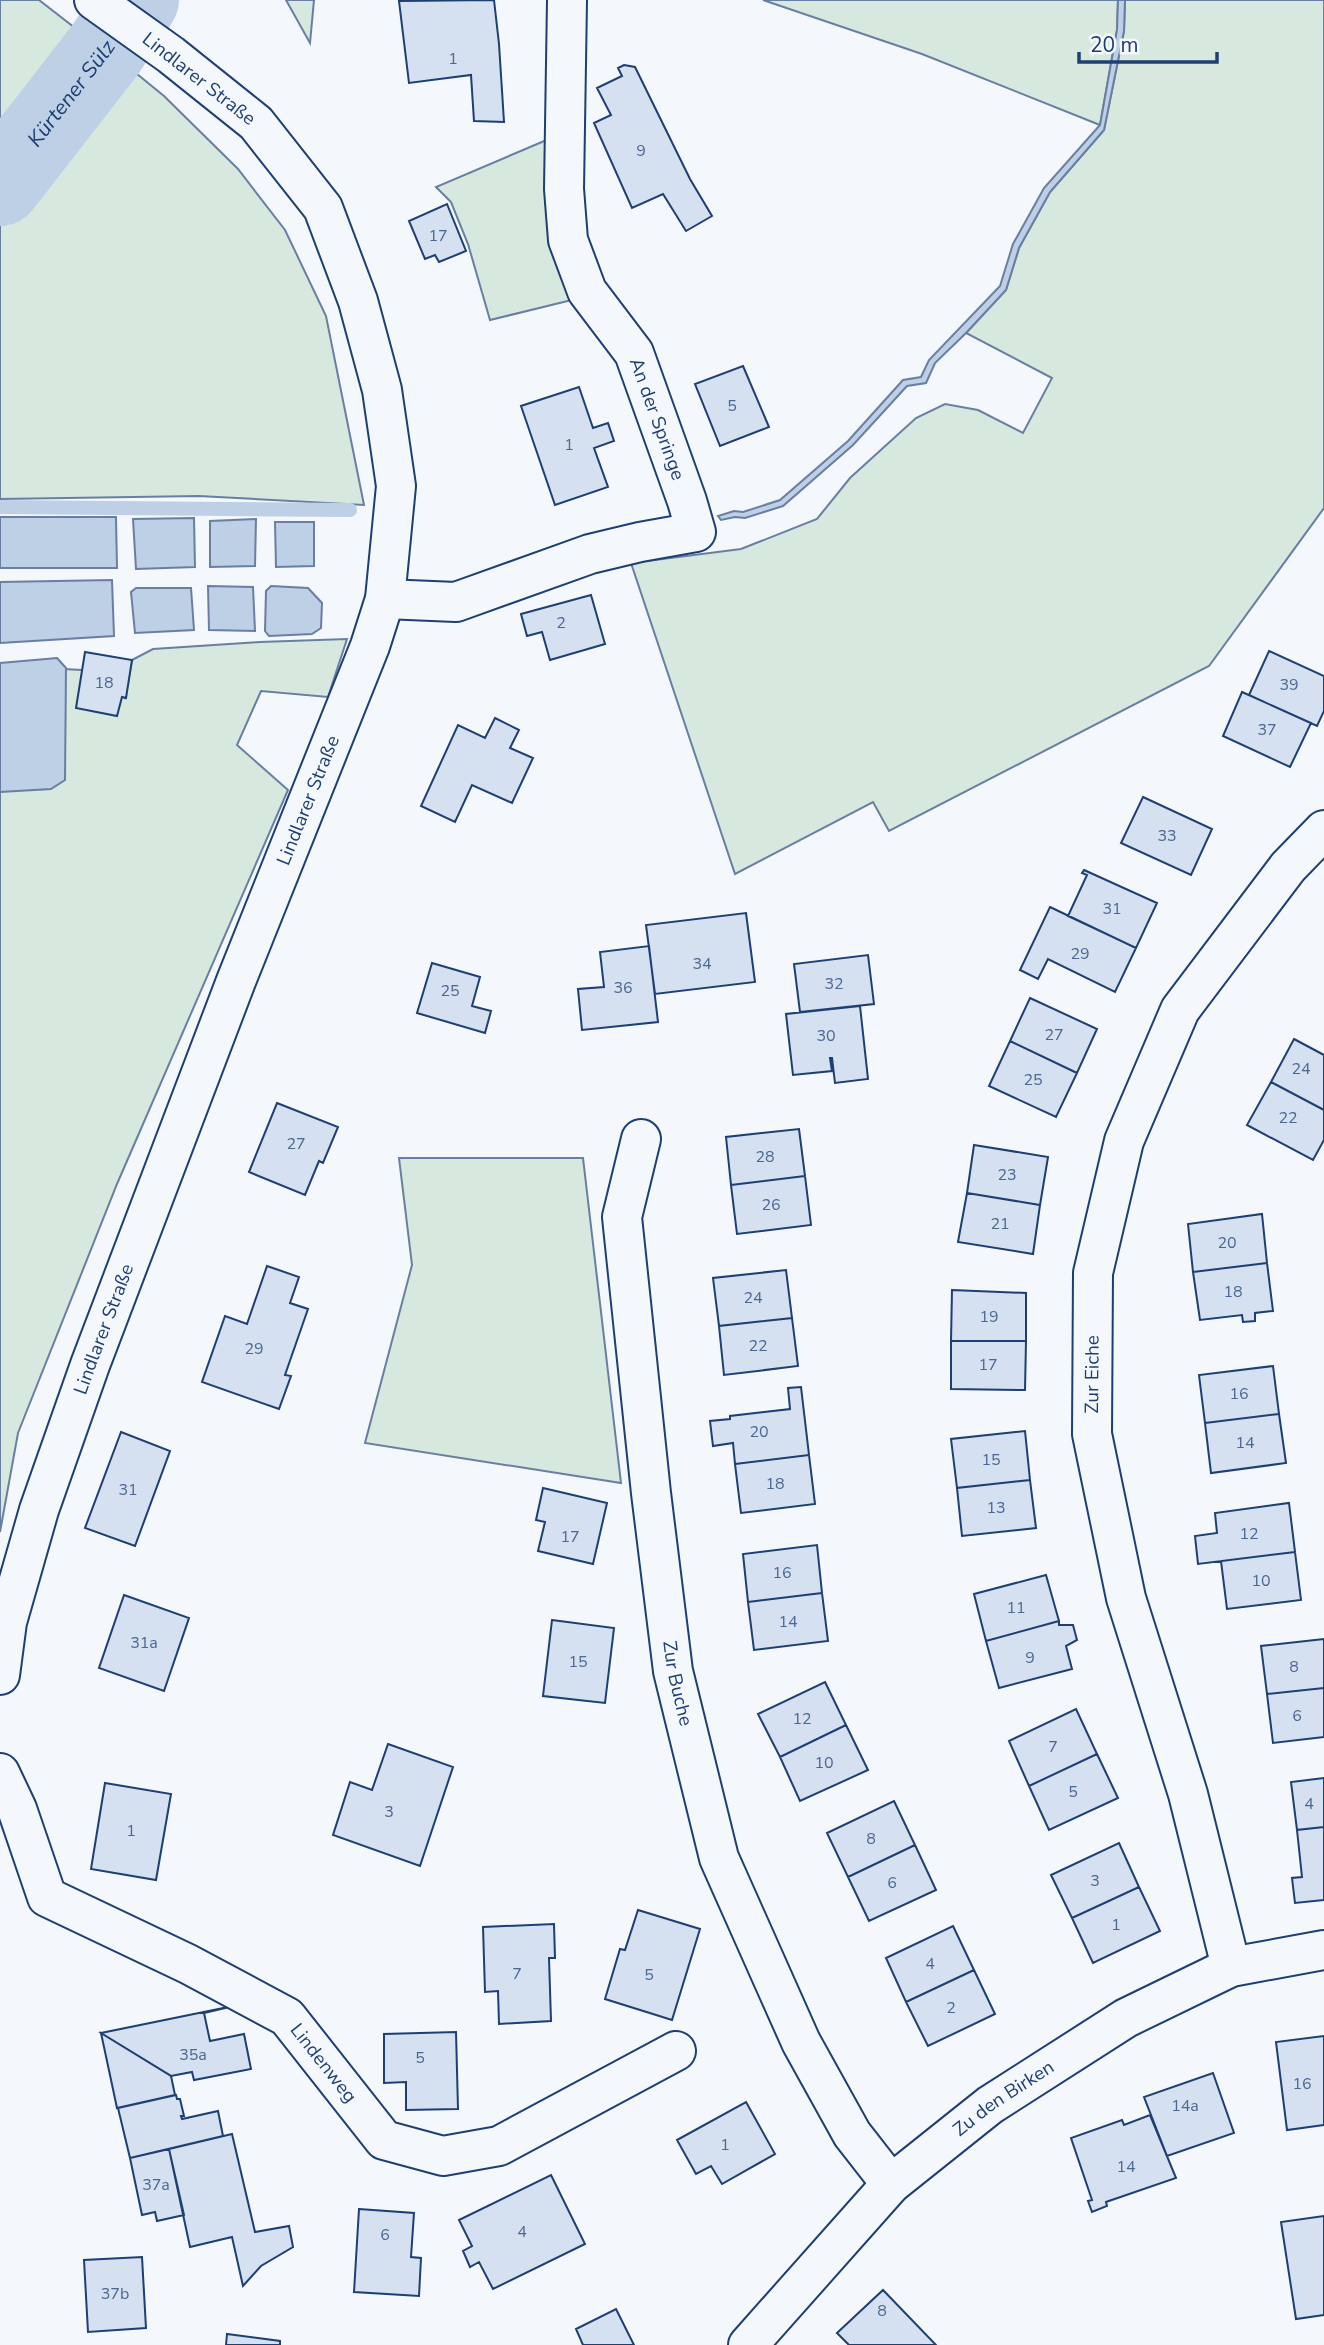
<svg xmlns="http://www.w3.org/2000/svg" width="1324" height="2345" font-family="'Nunito Sans',sans-serif">
	<style>
		.green { fill: #d7e8df; stroke: #687fa3; stroke-width: 2 }
		.water { fill: #bed0e5; stroke: #687fa3; stroke-width: 2 }
		.lines { fill: none; stroke-linecap: round; stroke-linejoin: round }
		.stream { stroke: #bed0e5; stroke-width: 14 }
		.river { stroke: #bed0e5; stroke-width: 82 }
		.building { fill: #d5e0f0; stroke: #1d3f73; stroke-width: 2 }
		.minor-casing { stroke: #1d3f73; stroke-width: 42 }
		.major-casing { stroke: #1d3f73; stroke-width: 42 }
		.minor { stroke: #f4f7fb; stroke-width: 38 }
		.major { stroke: #f4f7fb; stroke-width: 38 }
		.labels { text-anchor: middle; dominant-baseline: central; stroke-width: 5; stroke-linejoin: round; paint-order: stroke }
		.number-label { font-size: 16px; fill: #4b6792 }
		.street-label { font-size: 19px; fill: #1d3f73; stroke: #f4f7fb }
		.water-label { font-size: 21px; font-style: italic; fill: #1d3f73; stroke: #f4f7fb }
	</style>
	<rect width="100%" height="100%" fill="#f4f7fb"/>
	<path class="green" d="M0 0H39L84 35 0 151Z
		M286 0H314L310 43Z
		M763 0H1118L1117 30 1100 125 922 54Z
		M1125 0H1324V508L1209 666 889 831 873 802 735 874 631 563 741 549 817 519 850 478 916 418 945 404 978 410 1023 433 1052 378 966 333 1006 290 1019 248 1050 192 1104 130 1124 31Z
		M126 65 164 96 238 169 285 230 326 316 364 505 199 496 0 499V221L102 88Z
		M556 136 580 298 490 320 468 244 451 202 436 187Z
		M347 639 328 697 261 691 237 745 288 790 117 1184 18 1433 0 1532V666L83 670 125 698 132 660 153 649 260 642Z
		M399 1158H583L621 1483 365 1443 412 1265Z"/>
	<path class="water" d="M1118 0H1125L1124 31 1104 130 1050 192 1019 248 1006 290 966 333 935 363 926 383 907 386 853 445 783 506 745 518 735 517 721 520 718 516 734 511 743 512 780 500 848 441 903 380 921 377 929 360 1000 286 1013 244 1044 188 1100 125 1117 30Z
		M84 35 126 65 102 88 0 221V151Z
		M0 517H116L117 568H0Z
		M194 518 195 567 136 569 133 519Z
		M256 519 255 566 210 567V521Z
		M275 522H314V566L276 567Z
		M112 580 114 636 0 643V582Z
		M208 586 253 587 255 631 209 630Z
		M271 586 308 588 322 603 321 628 312 634 269 636 265 631 266 591Z
		M136 588H191L194 630 135 633 131 592Z
		M57 658 66 668 65 780 51 789 0 792V663Z"/>
	<g class="lines">
		<path class="stream" d="M0 507 350 510"/>
		<path class="river" id="s1" d="M0 185 105 50 138 0"/>
	</g>
	<path class="building" d="M494 0 499 44 504 122 474 121 471 75 409 83 399 1Z
		M624 65 635 67 690 179 712 216 686 231 663 194 632 208 594 123 611 115 597 88 622 76 618 68Z
		M447 204 466 251 439 262 435 255 425 259 409 221Z
		M743 366 769 427 720 446 695 384Z
		M579 387 593 428 608 423 614 441 594 448 608 487 555 505 521 406Z
		M591 595 605 644 550 660 542 632 527 636 521 614Z
		M1269 651 1324 676V711L1317 726 1249 695Z
		M85 652 132 660 126 698 122 697 117 716 76 708Z
		M1242 692 1311 723 1290 767 1223 736Z
		M495 718 519 730 510 748 533 758 512 803 472 785 455 822 421 806 458 725 485 738Z
		M1143 797 1212 829 1191 875 1121 843Z
		M1084 870 1157 903 1136 948 1068 916 1087 875 1082 873Z
		M1050 907 1136 948 1115 992 1048 959 1038 979 1020 970Z
		M746 913 755 982 655 994 646 925Z
		M649 946 658 1022 582 1030 578 989 604 987 600 952Z
		M868 955 874 1004 800 1012 794 964Z
		M432 963 480 977 472 1006 491 1011 485 1033 417 1013Z
		M1030 998 1097 1029 1077 1073 1010 1041Z
		M860 1006 868 1079 835 1083 832 1058H830L832 1071 793 1075 786 1014Z
		M1294 1039 1324 1055V1110L1271 1082Z
		M1010 1041 1077 1073 1056 1117 989 1086Z
		M1271 1082 1324 1110V1140L1313 1160 1247 1125Z
		M277 1103 338 1127 323 1163 319 1161 305 1195 249 1172Z
		M799 1129 805 1176 731 1185 726 1137Z
		M974 1145 1048 1157 1040 1205 967 1193Z
		M805 1176 811 1225 737 1234 731 1185Z
		M967 1193 1040 1205 1033 1254 958 1242Z
		M1262 1214 1267 1263 1193 1272 1188 1224Z
		M1267 1263 1273 1311 1255 1313V1321L1243 1322 1242 1315 1200 1320 1193 1272Z
		M267 1266 299 1277 290 1303 308 1309 285 1375 291 1376 279 1409 202 1382 225 1316 247 1324Z
		M786 1270 792 1318 719 1326 713 1278Z
		M952 1290 1026 1293V1341H951Z
		M792 1318 798 1366 724 1375 719 1326Z
		M951 1341H1026L1025 1390 951 1389Z
		M1273 1366 1279 1414 1205 1423 1199 1375Z
		M801 1387 809 1455 735 1464 733 1443 713 1446 710 1421 730 1419V1416L790 1409 788 1388Z
		M1279 1414 1286 1463 1211 1473 1205 1423Z
		M1025 1431 1030 1480 957 1488 951 1439Z
		M121 1432 170 1451 135 1546 85 1528Z
		M809 1455 815 1504 741 1513 735 1464Z
		M1030 1480 1036 1528 962 1536 957 1488Z
		M543 1488 607 1503 593 1564 538 1551 545 1522 536 1520Z
		M1289 1503 1295 1552 1198 1564 1195 1536 1217 1533 1215 1513Z
		M817 1545 822 1593 748 1602 743 1554Z
		M1295 1552 1301 1600 1227 1609 1221 1561Z
		M1046 1575 1059 1621 986 1641 974 1594Z
		M822 1593 828 1641 754 1650 748 1602Z
		M124 1595 189 1618 164 1691 99 1668Z
		M552 1620 614 1628 605 1703 543 1696Z
		M1059 1621V1625H1073L1077 1640 1066 1646 1072 1669 999 1688 986 1641Z
		M1324 1639V1688L1267 1694 1261 1646Z
		M825 1682 846 1725 780 1757 758 1714Z
		M1324 1688V1737L1273 1743 1267 1694Z
		M1076 1709 1097 1754 1029 1786 1009 1741Z
		M846 1725 868 1770 800 1801 780 1757Z
		M388 1744 453 1767 420 1866 333 1835 350 1782 372 1790Z
		M1097 1754 1118 1798 1049 1830 1029 1786Z
		M1324 1778V1827L1297 1830 1291 1782Z
		M105 1783 171 1794 156 1880 91 1869Z
		M894 1801 915 1845 848 1877 827 1833Z
		M1324 1827V1900L1295 1903 1292 1878 1302 1877 1297 1830Z
		M1119 1843 1139 1887 1072 1918 1051 1875Z
		M915 1845 936 1890 869 1921 848 1877Z
		M1139 1887 1160 1931 1093 1963 1072 1918Z
		M638 1910 700 1929 672 2020 605 1999 620 1949 625 1950Z
		M554 1924 555 1958H549L551 2021 499 2024 498 1991 485 1992 483 1927Z
		M953 1926 974 1970 906 2002 886 1958Z
		M974 1970 995 2014 928 2046 906 2002Z
		M238 2005 204 2013 210 2041 244 2034 251 2069 194 2080 192 2072 171 2076 101 2033Z
		M456 2032 458 2109 406 2110V2082L384 2083V2034Z
		M101 2033 171 2076 175 2095 117 2108Z
		M1324 2036V2125L1287 2130 1276 2042Z
		M1213 2073 1234 2133 1167 2156 1144 2097Z
		M176 2095 177 2099H180L184 2116H181L182 2119 218 2111 223 2136 130 2158 118 2108Z
		M746 2102 775 2154 722 2184 711 2166 696 2174 677 2140Z
		M1150 2115 1176 2178 1106 2202 1107 2206 1092 2212 1088 2201 1092 2200 1071 2138 1122 2120 1124 2125Z
		M232 2134 255 2232 289 2226 293 2247 261 2266 243 2286 232 2237 190 2247 169 2149Z
		M169 2149 184 2215 157 2221 155 2212 142 2215 130 2158Z
		M551 2175 585 2244 493 2289 479 2262 470 2267 463 2251 472 2246 459 2220Z
		M359 2209 414 2213 411 2257 421 2258 419 2296 354 2292Z
		M1324 2216V2315L1296 2319 1281 2222Z
		M142 2257 146 2328 88 2332 84 2260Z
		M883 2290 936 2345H849L837 2333Z
		M616 2309 634 2345H583L576 2329Z
		M227 2334 280 2341V2345H226Z"/>
	<g class="lines">
		<g class="minor-casing">
			<g id="minor">
				<path d="M385 599 456 602 590 554 640 542 696 532 687 501 634 353 587 291 568 240 564 189 567 0"/>
				<path id="s2" d="M641 1139 622 1217 651 1493 673 1671 719 1858 801 2042 852 2134 891 2184"/>
				<path id="s3" d="M0 1773 17 1809 47 1897 188 1964 287 2017 384 2140 443 2156 499 2146 676 2051"/>
				<path id="s4" d="M1231 1967 1188 1794 1126 1598 1092 1434 1093 1273 1124 1141 1180 1010 1288 867 1324 830"/>
				<path id="s5" d="M748 2345 891 2184 990 2105 1126 2018 1231 1967 1324 1950"/>
			</g>
		</g>
		<g class="major-casing">
			<g id="major">
				<path id="s6" d="M0 1675 7 1622 39 1510 90 1365 236 981 370 646 385 599 396 486 382 390 358 301 323 208 256 123 171 55 94 0"/>
			</g>
		</g>
		<use href="#minor" class="minor"/>
		<use href="#major" class="major"/>
	</g>
	<g class="labels">
		<g class="number-label">
			<text x="453" y="59">1</text>
			<text x="641" y="151">9</text>
			<text x="438" y="236">17</text>
			<text x="732" y="406">5</text>
			<text x="569" y="445">1</text>
			<text x="561" y="623">2</text>
			<text x="104" y="683">18</text>
			<text x="1289" y="685">39</text>
			<text x="1267" y="730">37</text>
			<text x="1167" y="836">33</text>
			<text x="1112" y="909">31</text>
			<text x="1080" y="954">29</text>
			<text x="702" y="964">34</text>
			<text x="834" y="984">32</text>
			<text x="623" y="988">36</text>
			<text x="450" y="991">25</text>
			<text x="1054" y="1035">27</text>
			<text x="826" y="1036">30</text>
			<text x="1301" y="1069">24</text>
			<text x="1033" y="1080">25</text>
			<text x="1288" y="1118">22</text>
			<text x="296" y="1144">27</text>
			<text x="765" y="1157">28</text>
			<text x="1007" y="1175">23</text>
			<text x="771" y="1205">26</text>
			<text x="1000" y="1224">21</text>
			<text x="1227" y="1243">20</text>
			<text x="1233" y="1292">18</text>
			<text x="753" y="1298">24</text>
			<text x="989" y="1317">19</text>
			<text x="758" y="1346">22</text>
			<text x="254" y="1349">29</text>
			<text x="988" y="1365">17</text>
			<text x="1239" y="1394">16</text>
			<text x="759" y="1432">20</text>
			<text x="1245" y="1443">14</text>
			<text x="991" y="1460">15</text>
			<text x="775" y="1484">18</text>
			<text x="128" y="1490">31</text>
			<text x="996" y="1508">13</text>
			<text x="1249" y="1534">12</text>
			<text x="570" y="1537">17</text>
			<text x="782" y="1573">16</text>
			<text x="1261" y="1581">10</text>
			<text x="1016" y="1608">11</text>
			<text x="788" y="1622">14</text>
			<text x="144" y="1643">31a</text>
			<text x="1030" y="1658">9</text>
			<text x="578" y="1662">15</text>
			<text x="1294" y="1667">8</text>
			<text x="1297" y="1716">6</text>
			<text x="802" y="1719">12</text>
			<text x="1053" y="1747">7</text>
			<text x="824" y="1763">10</text>
			<text x="1073" y="1792">5</text>
			<text x="1309" y="1804">4</text>
			<text x="389" y="1812">3</text>
			<text x="131" y="1831">1</text>
			<text x="871" y="1839">8</text>
			<text x="1095" y="1881">3</text>
			<text x="892" y="1883">6</text>
			<text x="1116" y="1925">1</text>
			<text x="930" y="1964">4</text>
			<text x="517" y="1974">7</text>
			<text x="649" y="1975">5</text>
			<text x="951" y="2008">2</text>
			<text x="193" y="2055">35a</text>
			<text x="420" y="2058">5</text>
			<text x="1302" y="2084">16</text>
			<text x="1185" y="2106">14a</text>
			<text x="725" y="2145">1</text>
			<text x="1126" y="2167">14</text>
			<text x="156" y="2185">37a</text>
			<text x="522" y="2232">4</text>
			<text x="385" y="2235">6</text>
			<text x="115" y="2294">37b</text>
			<text x="882" y="2311">8</text>
		</g>
		<g class="street-label">
			<text transform="translate(199 79) rotate(38)">Lindlarer Straße</text>
			<text transform="translate(657 419) rotate(70)">An der Springe</text>
			<text stroke="none"><textPath href="#s6" startOffset="929">Lindlarer Straße</textPath></text>
			<text stroke="none"><textPath href="#s6" startOffset="362">Lindlarer Straße</textPath></text>
			<text stroke="none"><textPath href="#s4" startOffset="611">Zur Eiche</textPath></text>
			<text stroke="none"><textPath href="#s2" startOffset="550">Zur Buche</textPath></text>
			<text stroke="none"><textPath href="#s3" startOffset="460">Lindenweg</textPath></text>
			<text stroke="none"><textPath href="#s5" startOffset="357">Zu den Birken</textPath></text>
		</g>
		<g class="water-label">
			<text stroke="none"><textPath href="#s1" startOffset="116">Kürtener Sülz</textPath></text>
		</g>
	</g>
	<path d="M1079 52v10h138v-10" fill="none" stroke="#1d3f73" stroke-width="3.5"/>
	<text x="1090" y="52" font-size="21" fill="#1d3f73" stroke="#f4f7fb" stroke-width="5" paint-order="stroke">20 m</text>
</svg>
